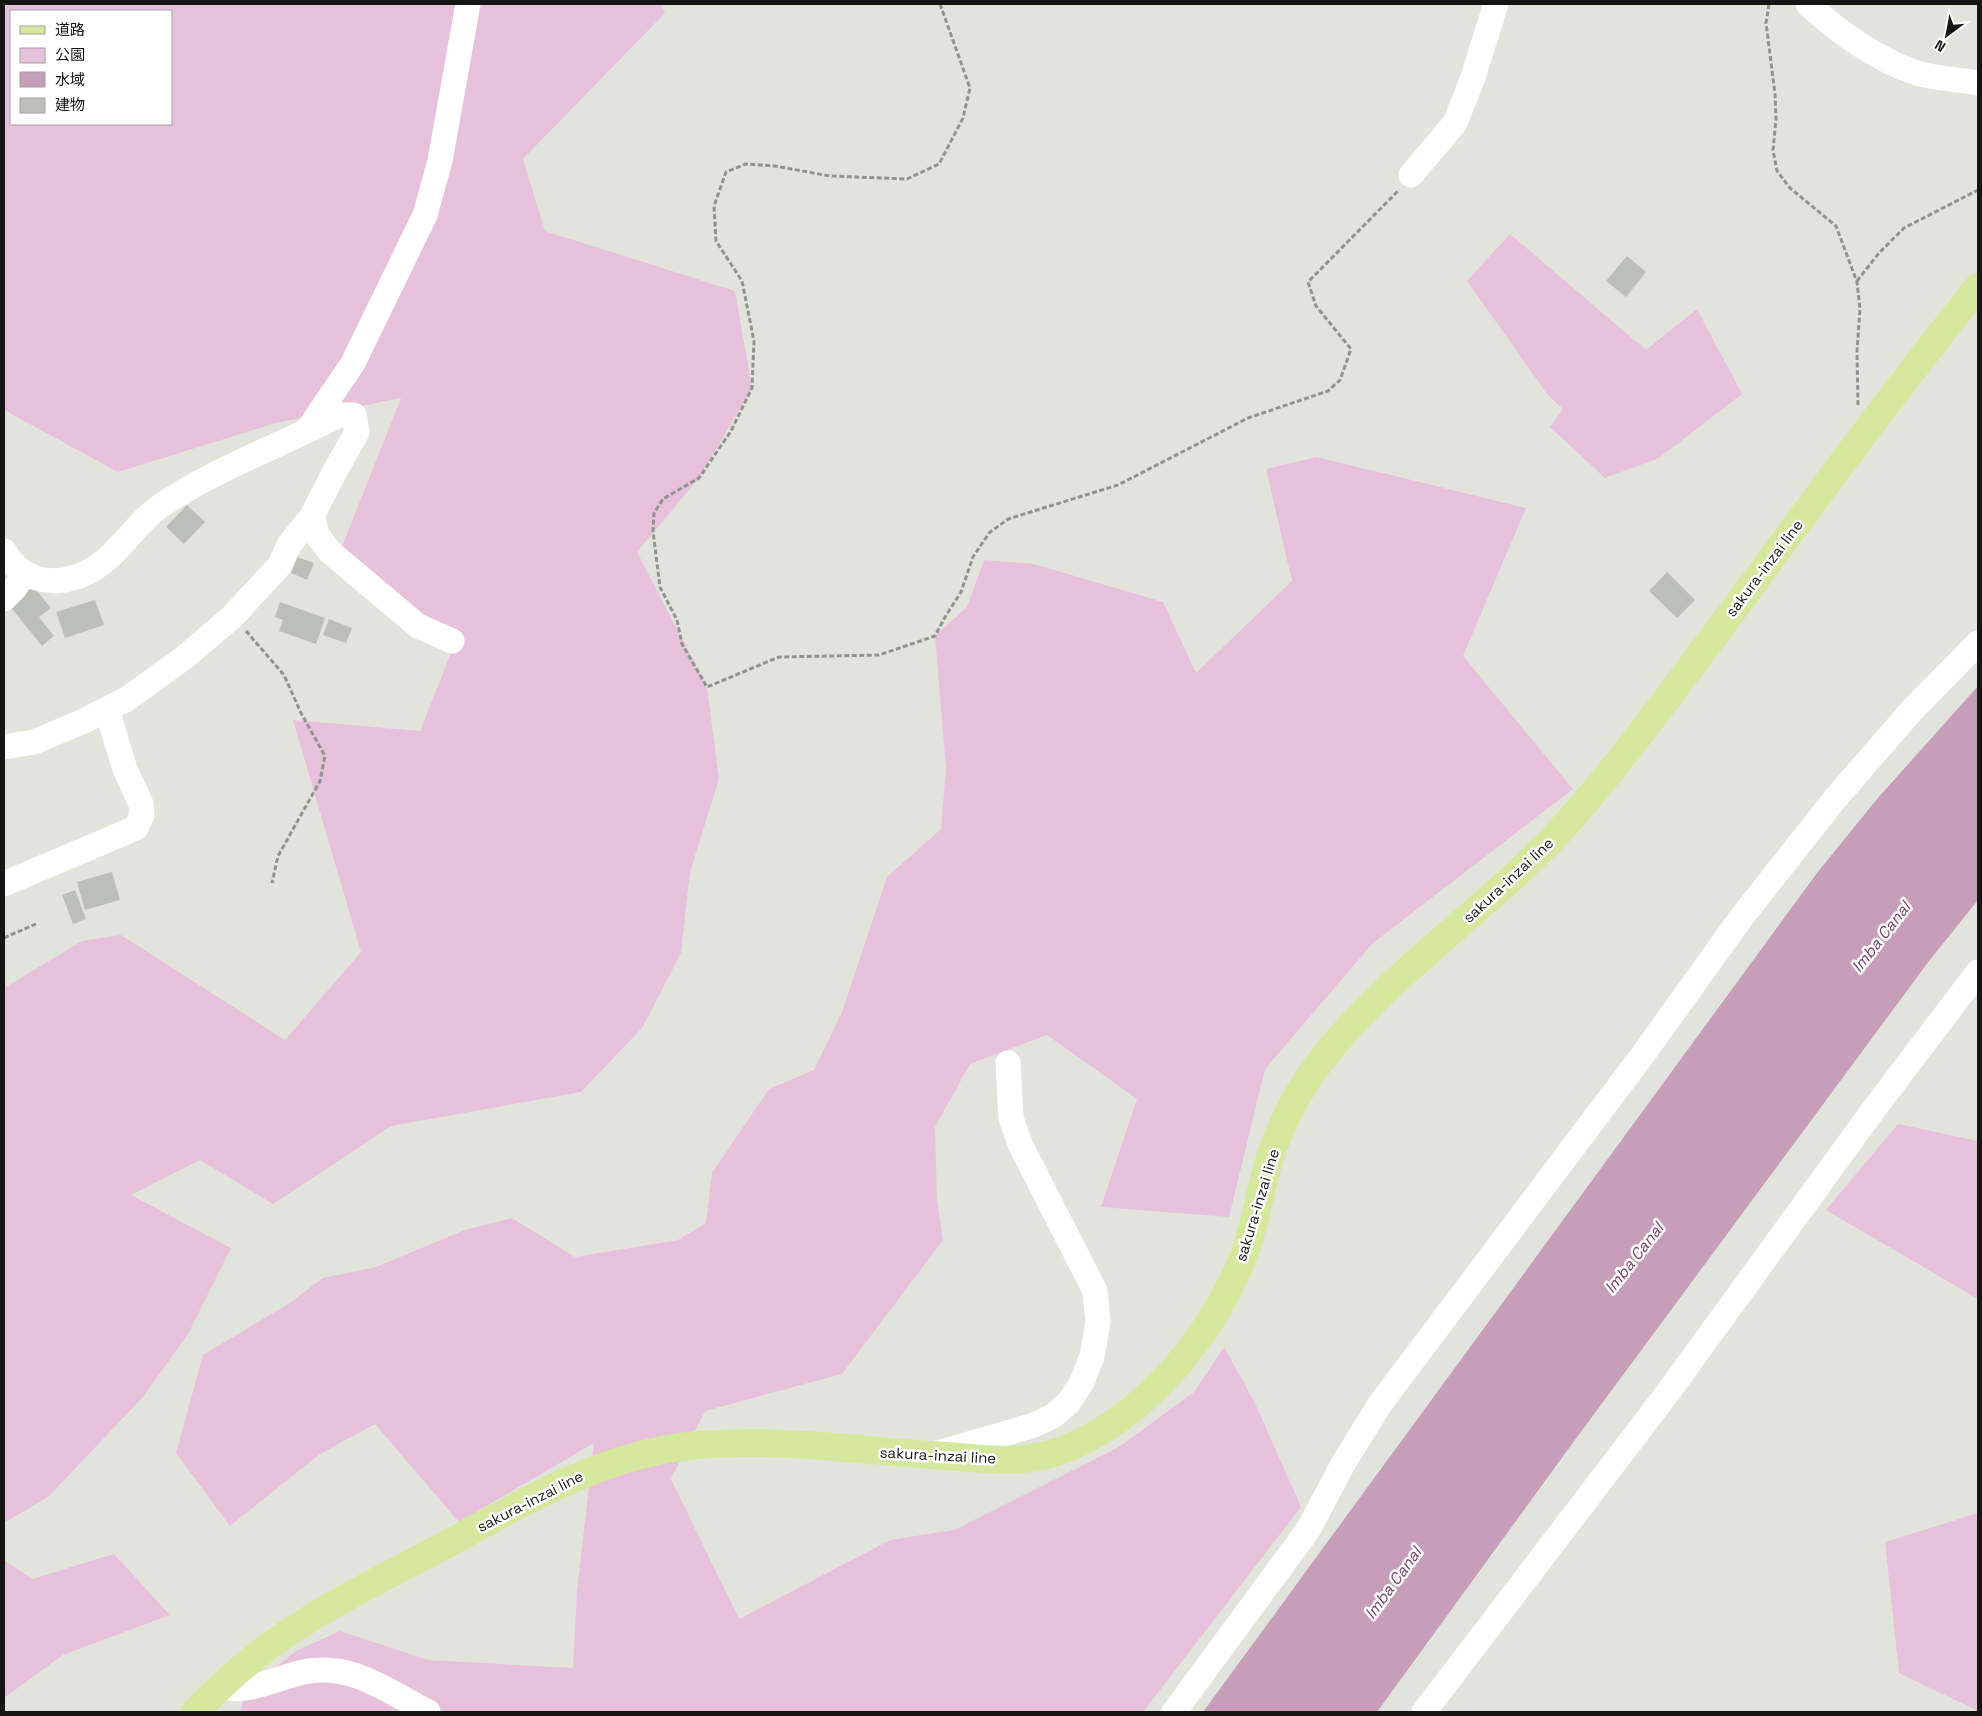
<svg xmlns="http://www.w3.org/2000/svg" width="1982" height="1716" font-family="'Space Grotesk','Noto Sans JP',sans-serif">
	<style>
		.green { fill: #e7c1db; fill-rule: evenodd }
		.water { fill: #c69eba }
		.building { fill: #bcbfb7 }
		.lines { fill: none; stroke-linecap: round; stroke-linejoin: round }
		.path { stroke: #91938d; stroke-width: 3; stroke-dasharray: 5 2.5; stroke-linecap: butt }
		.minor { stroke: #fff; stroke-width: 25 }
		.major { stroke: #d6e89e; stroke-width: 28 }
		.labels { text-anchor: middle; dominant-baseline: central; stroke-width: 5; stroke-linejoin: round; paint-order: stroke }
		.street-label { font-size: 15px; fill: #151613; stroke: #fff }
		.water-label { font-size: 16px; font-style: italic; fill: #78426a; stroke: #fff }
	</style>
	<rect width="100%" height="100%" fill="#e2e4dc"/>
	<path class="green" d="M4 4H661L665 13 523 159 545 231 735 291 752 388 699 478 637 552 707 687 719 779 690 872 681 953 642 1028 581 1092 391 1126 273 1204 200 1160 131 1195 231 1248 188 1334 143 1397 48 1497 4 1523V988L82 941 121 935 285 1040 361 952 293 720 420 731 452 650 341 549 401 398 276 423 118 472 4 410ZM11 11H171V124H11Z
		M1510 234 1646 350 1697 309 1742 394 1659 458 1605 478 1550 427 1563 409 1547 394 1467 281Z
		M1317 457 1526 508 1463 656 1573 789 1373 943 1265 1069 1229 1217 1101 1207 1137 1099 1047 1035 970 1064 935 1127 937 1200 943 1240 842 1374 705 1411 671 1479 739 1619 890 1540 954 1530 1119 1447 1194 1392 1224 1347 1254 1401 1301 1507 1143 1712H240L247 1690 296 1651 340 1631 428 1660 573 1668 577 1591 594 1443 459 1522 375 1424 320 1454 230 1526 176 1453 203 1355 288 1304 323 1278 376 1267 465 1230 512 1218 575 1257 678 1240 706 1223 712 1173 769 1089 814 1070 842 1012 887 877 941 829 946 769 935 636 967 607 984 560 1034 564 1163 602 1196 673 1292 581 1266 469Z
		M1898 1124 1978 1141V1299L1826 1210Z
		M1978 1513V1711L1899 1673 1885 1542Z
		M114 1554 170 1615 63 1655 4 1698V1560L32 1579Z"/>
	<path class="water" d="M1978 686V900L1929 961 1569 1448 1377 1712H1203L1817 873 1877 799Z"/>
	<path class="building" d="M1627 256 1646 272 1626 297 1606 281Z
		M187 505 205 522 184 544 166 527Z
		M297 557 314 563 307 580 291 573Z
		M1667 572 1695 600 1677 618 1649 591Z
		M33 586 51 608 39 617 54 636 42 646 9 605Z
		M95 600 104 625 65 638 56 612Z
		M280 602 325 618 316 644 279 631 283 620 275 617Z
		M329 619 352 628 346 643 323 635Z
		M112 872 120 900 85 910 77 882Z
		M75 890 86 919 73 924 62 895Z"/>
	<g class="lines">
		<path class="path" d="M940 4 970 88 963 118 939 164 907 179 830 176 775 166 746 164 726 172 714 206 716 241 742 281 754 341 752 388 731 431 699 478 663 499 654 513 653 531 660 587 677 620 682 644 707 687 779 657 879 655 935 636 945 617 961 592 973 557 989 533 1008 519 1118 485 1248 418 1328 391 1340 380 1351 349 1316 306 1308 282 1398 191
			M1769 4 1766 23 1775 94 1776 119 1773 150 1777 171 1790 188 1836 226 1857 282 1860 309 1857 351 1858 405
			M1857 281 1879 253 1904 228 1978 190
			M246 631 284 675 301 713 325 756 320 781 278 856 272 883
			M4 938 36 924"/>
		<path class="minor" d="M1808 4C1837 31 1876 59 1914 72 1934 79 1958 79 1978 83
			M1411 175 1455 123 1472 80 1496 4
			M309 428 353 363 425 215 440 161 468 4
			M312 516 318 536 329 551 418 626 452 641
			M4 551C19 579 50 587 79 576 116 562 130 528 159 507 214 469 280 446 339 415H354L357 432 335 471 312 516 289 545 280 565 232 617 185 657 127 699 84 721 34 742 4 747
			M4 599 15 588 24 574
			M4 884 136 828 142 815 141 804 125 769 107 710
			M938 1453 1034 1425 1053 1416 1069 1402 1082 1382 1092 1356 1098 1323 1095 1291 1020 1144 1011 1118 1008 1063
			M221 1687C247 1694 277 1678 303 1672 352 1662 387 1691 428 1712
			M1174 1712 1308 1530 1343 1464 1380 1404 1644 1053 1741 918 1834 800 1913 709 1978 643
			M1424 1712 1666 1395 1874 1109 1978 972"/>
		<path class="major" d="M195 1712C212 1695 230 1677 249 1662 309 1612 381 1580 449 1543 530 1499 605 1453 698 1445 775 1438 855 1450 931 1455 967 1457 1007 1464 1042 1456 1065 1451 1089 1439 1109 1426 1169 1386 1218 1322 1244 1255 1257 1220 1261 1183 1273 1148 1284 1118 1301 1087 1320 1062 1393 968 1497 904 1575 814 1629 752 1677 685 1726 620 1809 508 1891 395 1978 287"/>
	</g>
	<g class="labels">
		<g class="street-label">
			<text transform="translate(1764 568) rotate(-53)">sakura-inzai line</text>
			<text transform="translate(1508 880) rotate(-43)">sakura-inzai line</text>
			<text transform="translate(1257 1205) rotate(-73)">sakura-inzai line</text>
			<text transform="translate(938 1455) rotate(3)">sakura-inzai line</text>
			<text transform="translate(530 1501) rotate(-27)">sakura-inzai line</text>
		</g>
		<g class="water-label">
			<text transform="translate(1881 937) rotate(-52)">Imba Canal</text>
			<text transform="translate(1634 1258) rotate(-52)">Imba Canal</text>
			<text transform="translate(1393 1583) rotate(-54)">Imba Canal</text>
		</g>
	</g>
	<rect width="1982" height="1716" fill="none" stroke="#151613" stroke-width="10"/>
	<rect x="10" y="10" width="162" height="115" fill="#ffffff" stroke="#a1a2a1"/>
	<rect x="20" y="26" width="25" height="8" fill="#d6e89e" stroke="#a1a2a1"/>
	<text x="55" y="35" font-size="15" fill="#151613">道路</text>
	<rect x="20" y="48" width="25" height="15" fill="#e7c1db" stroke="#a1a2a1"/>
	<text x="55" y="60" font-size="15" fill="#151613">公園</text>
	<rect x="20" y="72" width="25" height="15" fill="#c69eba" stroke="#a1a2a1"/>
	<text x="55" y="85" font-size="15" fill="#151613">水域</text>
	<rect x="20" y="98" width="25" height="15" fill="#bcbfb7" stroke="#a1a2a1"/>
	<text x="55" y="110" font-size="15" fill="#151613">建物</text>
	<g transform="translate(1947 35) rotate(212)" stroke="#ffffff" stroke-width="4" paint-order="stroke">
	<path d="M0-4L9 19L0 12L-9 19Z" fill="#151613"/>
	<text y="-8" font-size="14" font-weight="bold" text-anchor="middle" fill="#151613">N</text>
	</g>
</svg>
